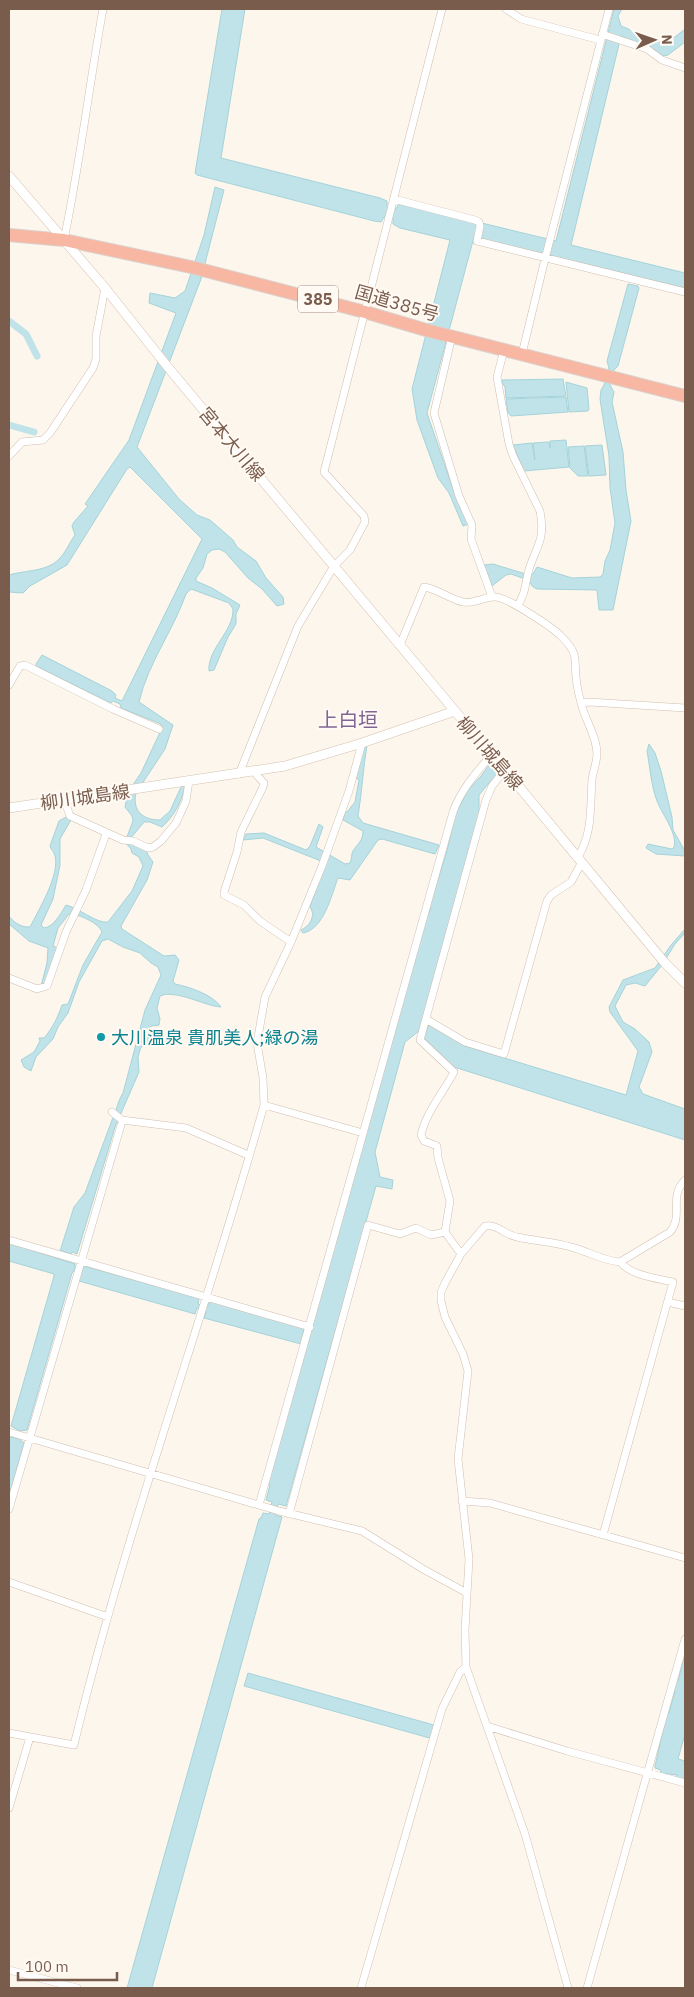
<svg xmlns="http://www.w3.org/2000/svg" width="694" height="1997" font-family="'IBM Plex Sans','Noto Sans JP',sans-serif">
	<style>
		.water { fill: #bfe3e8; stroke: #a5d3da }
		.lines { fill: none; stroke-linecap: round; stroke-linejoin: round }
		.canal { stroke: #bfe3e8; stroke-width: 7 }
		.street-casing { stroke: #d1beb0; stroke-width: 8 }
		.secondary-casing { stroke: #d6c0b0; stroke-width: 10 }
		.highway-casing { stroke: #dad1cd; stroke-width: 14 }
		.street { stroke: #fff; stroke-width: 7 }
		.secondary { stroke: #fff; stroke-width: 9 }
		.highway { stroke: #f7b7a3; stroke-width: 12 }
		.culture-dot { fill: #0f9aa8; stroke: #fffaf3; stroke-width: 2 }
		.labels { text-anchor: middle; dominant-baseline: central; stroke-width: 4; stroke-linejoin: round; paint-order: stroke }
		.shield { fill: #fffaf3; stroke: #a28b7f; stroke-width: 1 }
		.shield-label { font-size: 16px; font-weight: bold; fill: #7a5c4d }
		.street-label { font-size: 18px; fill: #7a5c4d; stroke: #fffaf3 }
		.culture-label { font-size: 18px; fill: #0d838f; stroke: #fffaf3; text-anchor: start }
		.quarter-label { font-size: 20px; fill: #846695; stroke: #fffaf3 }
	</style>
	<rect width="100%" height="100%" fill="#fdf6ec"/>
	<path class="water" d="M222 9H245L221 158 380 198 387 201V207L396 209 399 203 556 241 614 9H622L618 16 621 26 659 41 671 40 685 29V42L668 55 663 56 655 50 621 36 571 245 685 273V288L474 237 427 413 453 489 469 524 463 526 449 493 438 478 417 420 412 389 450 240 400 228 393 224V219L384 217 381 222 374 221 197 175 195 173Z
		M215 187 224 190 201 279 137 447 179 499 197 515 210 520 233 540 237 547 256 561 266 578 283 597 284 604 277 606 262 589 248 578 225 552 219 549 212 550 207 554 203 568 196 578V581L212 588 240 605 236 614V624L228 637 214 670 209 671C207 649 234 631 233 609L229 603 191 589 186 594C173 631 148 663 139 702L173 725 165 749 136 793C132 811 143 820 160 820L170 811 180 789 182 786H185V787C181 803 174 816 162 827L150 822H144L130 839 146 849 148 855 153 862 147 880 121 926 122 929 164 956 175 955 179 960 173 981 175 984C189 987 212 994 221 1007 204 1006 176 989 160 996L157 1008 160 1019 159 1025 151 1026 147 1030 151 1033 148 1045 141 1047 138 1057 139 1072 115 1127 77 1254 72 1252 71 1254 60 1250 61 1248 74 1207 85 1193 112 1120C117 1111 117 1102 123 1093L145 1010 161 975 158 967 151 963 140 953 123 947 108 939 102 941 79 982 68 1013 58 1027 53 1039 36 1057 31 1071 24 1067 21 1060 34 1052 40 1041 39 1038H44C52 1029 58 1017 62 1005L68 1004 83 965 102 932C99 923 79 914 69 914L58 928 53 946 58 948 45 983 41 986 47 963 48 948 29 941 9 924V916C13 922 22 928 30 927 39 909 60 875 55 856 54 851 51 850 50 846L59 821 66 817 71 820 60 839V865L53 899 41 925 44 928C54 927 61 913 66 905 79 908 97 924 108 922L132 891 143 866 139 857 132 853 131 849 125 842 133 821 132 816 125 807 128 792 141 773 162 728 161 724 121 708 120 704 113 701 111 703 36 666V664L42 655 112 691 116 695 115 698 122 701 202 539 130 467 127 469 67 565 30 586 23 593 9 592V575C25 570 48 572 60 558 66 552 69 543 75 535L72 526 74 522 88 506 85 504 129 440 176 313 149 303 150 293 175 298 185 291 204 235Z
		M628 284 638 286 639 288 618 366 614 370 610 385 614 392 612 402 623 452 626 490 631 521 613 610H599L597 590 537 589 533 587 528 580 511 574 506 575 492 586 484 565 493 564 529 575 533 574 537 567 572 578 600 577 603 574 605 561 610 550 615 523 610 488 609 456 600 399 601 390 604 385 609 368 607 361Z
		M563 379 566 396 506 398 505 387 502 382V380Z
		M566 382 587 388 589 409 588 411 569 412Z
		M566 397 568 412 511 416 508 413 506 399Z
		M566 440 569 467 524 471 513 445 532 443 535 460 533 443 549 442 550 448V441Z
		M602 445 606 475 589 476 585 446Z
		M584 446 588 476H578L570 468 568 447Z
		M649 744 655 753 661 771 672 817 673 830 685 851V856L656 854 646 848 648 844 672 849 674 847C678 834 662 814 657 801 651 785 650 767 647 751Z
		M365 745H367C363 769 362 792 358 816L363 823 439 845 435 854 382 839 378 840 350 880 338 878C331 896 324 929 303 933L301 930C309 926 311 922 313 914L310 906 326 863 263 838 243 840 246 834 264 833 306 850 310 846 319 824 323 827 316 847 345 864 350 863C352 859 351 854 353 851 358 843 363 841 363 831L343 820 345 811 347 812 355 802 359 780 356 778Z
		M492 761 499 770 495 779 489 783 479 795V814L419 1031 405 1042 375 1152 380 1177 393 1180 392 1189 376 1186 286 1506 278 1504 275 1515 282 1517 152 1988H127L259 1519 261 1518 263 1513 269 1514 272 1502 266 1500 270 1485 268 1484 425 922 431 908 429 907 447 851 455 815 468 790 481 776Z
		M685 929V933L675 944 662 965 645 986 635 983 626 985 615 1006 623 1022 635 1029 649 1042 652 1052 639 1087 643 1094 685 1109V1140L454 1067 424 1038 428 1026 431 1025 465 1046 626 1095 638 1051 610 1012 609 1007 623 980 655 968 671 945Z
		M9 1243 75 1264V1270L72 1273 27 1430 20 1431 11 1426 54 1276V1274L9 1261Z
		M84 1266 199 1298 198 1304 207 1307 210 1301 304 1328 301 1344 204 1318 206 1312 197 1308 195 1314 79 1281 80 1272H82Z
		M9 1437 18 1438 24 1443 9 1496Z
		M685 1653V1734L678 1759 685 1761V1780L676 1777 677 1775 660 1773 661 1770 655 1768V1766L667 1713H669L675 1691H673L676 1681H678Z
		M248 1673 434 1725 433 1739 244 1686Z"/>
	<g class="lines">
		<path class="canal" d="M9 321 26 334 37 356
			M9 425 34 432"/>
		<g class="street-casing">
			<path id="street" d="M506 9 521 19 600 40
				M602 34 647 49 662 60 685 68
				M394 199 475 220 479 222 480 226 477 241 685 292
				M64 240C80 163 89 86 103 9
				M452 336 434 413 459 496 472 525 471 539 492 597
				M504 350 497 377 509 444 513 456 540 511C546 542 535 547 528 573 525 586 525 595 517 606
				M522 354 545 259 609 9
				M9 456 22 442 43 440 50 433 93 368 96 359V336L105 288
				M400 645 424 587C438 589 449 599 463 602 475 604 485 596 496 597 508 598 552 627 561 636 566 641 572 647 574 654 576 661 575 670 576 677 577 688 580 700 583 710 588 724 597 739 597 754 597 762 593 771 592 780 590 806 593 833 578 857
				M9 685 20 666 25 665 113 709 159 729
				M582 703 589 702 685 708
				M253 771 264 783 263 787 241 832 237 852 224 892V895L244 905 260 921 291 942
				M239 774 298 626 334 566 350 550 365 522 364 516 324 472 442 9
				M64 799 70 816 123 840 133 841 148 848 153 847 161 841 176 823 186 801 189 781
				M9 978 37 989 47 986 66 932 86 890 106 834
				M426 1019 465 1042 504 1054 547 901 551 895 571 882 582 862
				M264 1105 363 1133
				M112 1112 122 1120 186 1128 248 1155
				M9 1240 310 1327
				M461 1254 445 1232 450 1201 438 1158 437 1146 424 1141 421 1135C426 1112 443 1093 454 1072L420 1040 486 800 492 786 505 770
				M668 1302 685 1306
				M9 1432 279 1511 362 1531 423 1569 467 1593
				M462 1501 490 1503 685 1558
				M259 1505 453 812C461 789 477 772 492 754
				M9 1509 121 1125
				M289 1514 368 1225 400 1234 416 1228 431 1235 445 1232
				M603 1535 673 1282C656 1278 632 1276 620 1262
				M9 1582 108 1617
				M487 1726 567 1751 685 1783
				M9 1733 74 1745C126 1529 204 1319 264 1105L263 1078 257 1043 265 997 291 942 322 866 349 791 362 743
				M9 1808 30 1737
				M9 1970 77 1988
				M361 1988 442 1709 460 1672 466 1667
				M568 1988 525 1834 466 1667 465 1630 469 1559 458 1459 468 1371 463 1354 445 1317 441 1301V1292L445 1283 461 1254 485 1226C498 1224 505 1235 517 1237 535 1241 554 1242 571 1247 587 1251 604 1261 620 1262L670 1232C684 1216 668 1197 685 1180
				M587 1988 685 1639"/>
		</g>
		<g class="secondary-casing">
			<path id="secondary" d="M9 176 105 288 171 371 455 711 492 754 665 963 685 983
				M9 808 285 766 362 743 455 711"/>
		</g>
		<g class="highway-casing">
			<path id="highway" d="M9 235 64 240 191 267 365 312 426 330 685 396"/>
		</g>
		<use href="#street" class="street"/>
		<use href="#secondary" class="secondary"/>
		<use href="#highway" class="highway"/>
	</g>
	<circle class="culture-dot" cx="101" cy="1037" r="5"/>
	<g class="labels">
		<rect class="shield" x="298" y="285.5" width="40" height="27" rx="4"/>
		<g class="shield-label">
			<text x="318" y="299">385</text>
		</g>
		<g class="street-label">
			<text transform="translate(397 303) rotate(16)">国道385号</text>
			<text transform="translate(232 444) rotate(50)">宮本大川線</text>
			<text transform="translate(490 753) rotate(49)">柳川城島線</text>
			<text transform="translate(85 797) rotate(-8)">柳川城島線</text>
		</g>
		<g class="culture-label">
			<text x="111" y="1037">大川温泉 貴肌美人;緑の湯</text>
		</g>
		<g class="quarter-label">
			<text x="348" y="719">上白垣</text>
		</g>
	</g>
	<rect width="694" height="1997" fill="none" stroke="#7a5c4d" stroke-width="20"/>
	<g transform="translate(654 40) rotate(88)" stroke="#fffaf3" stroke-width="4" paint-order="stroke">
	<path d="M0-4L9 19L0 12L-9 19Z" fill="#7a5c4d"/>
	<text y="-8" font-size="14" font-weight="bold" text-anchor="middle" fill="#7a5c4d">N</text>
	</g>
	<path d="M18 1972v8h99v-8" fill="none" stroke="#7a5c4d" stroke-width="2.5"/>
	<text x="25" y="1972" font-size="15" fill="#7a5c4d" stroke="#fffaf3" stroke-width="4" paint-order="stroke">100 m</text>
</svg>
